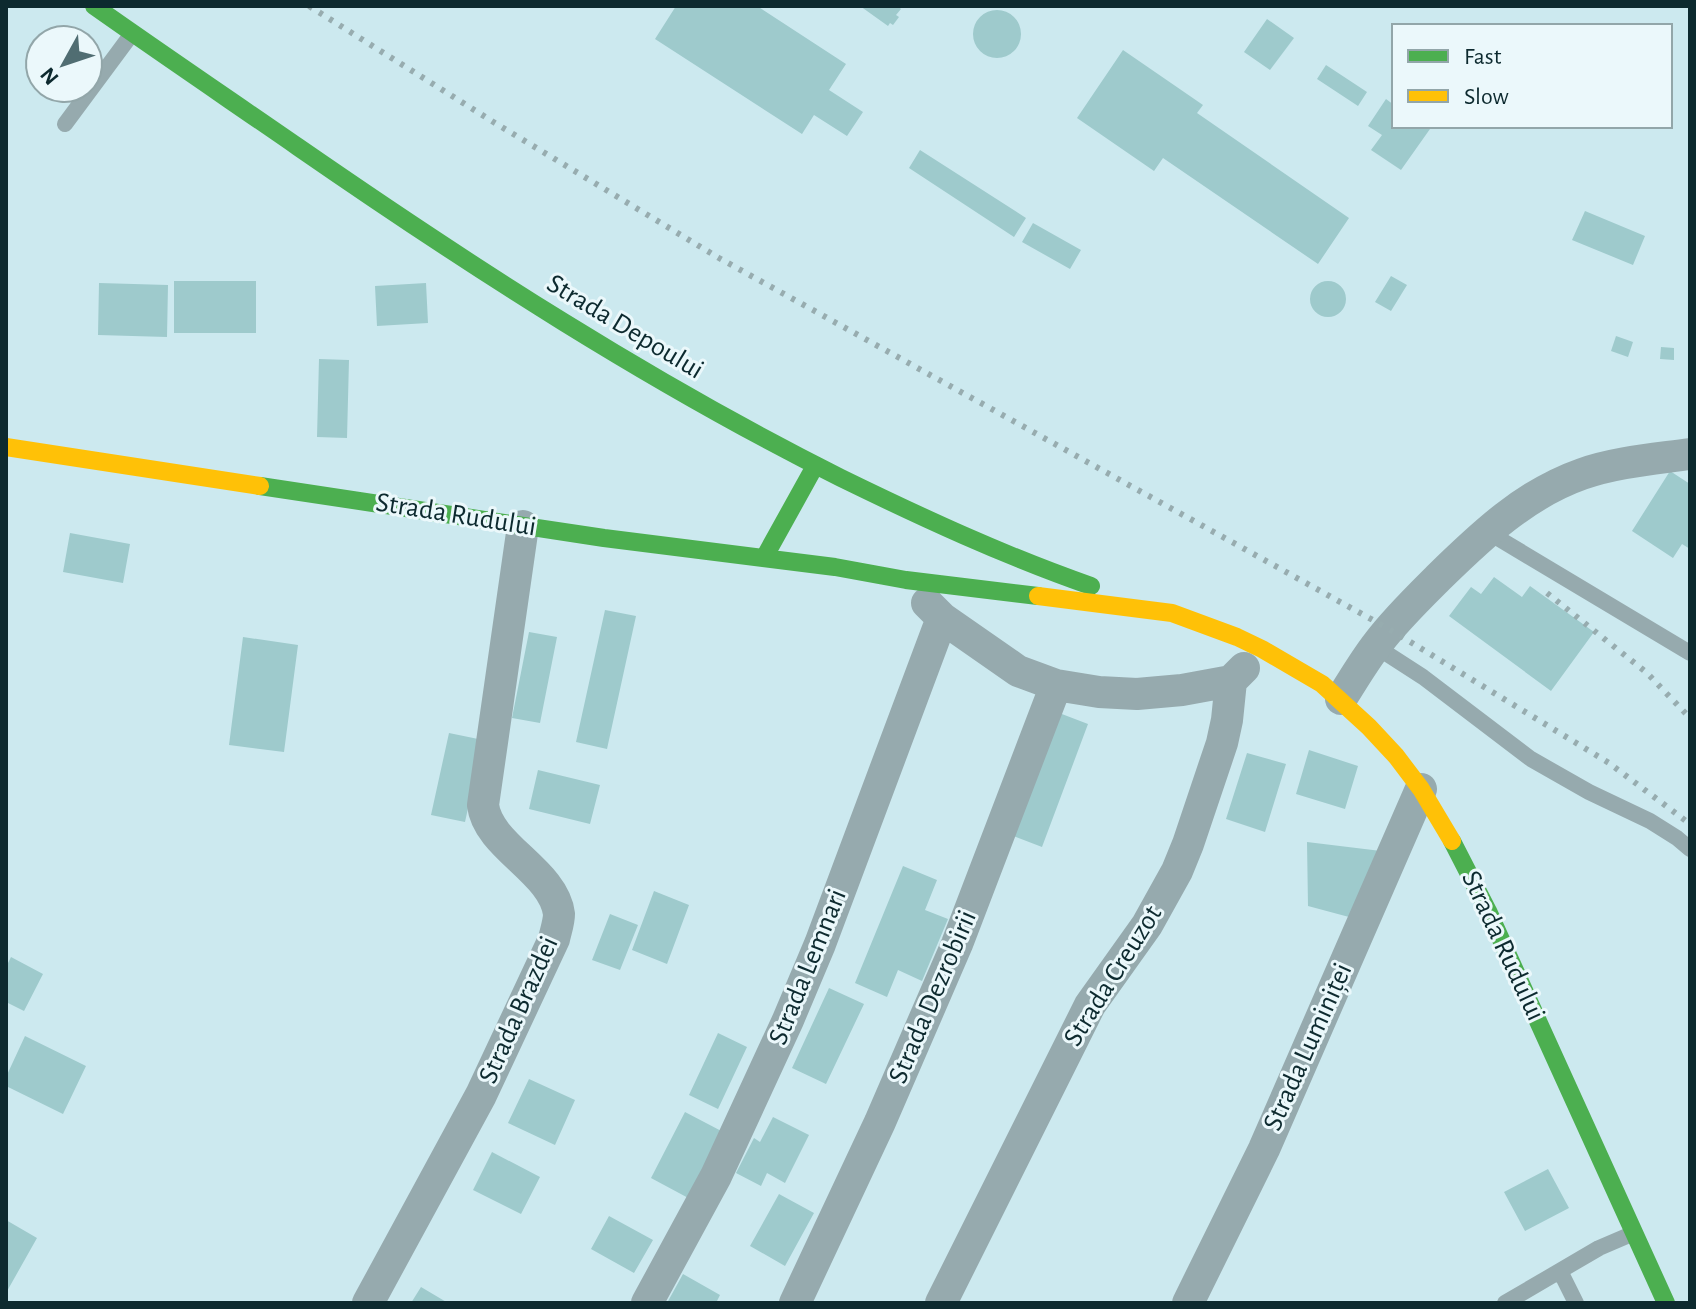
<svg xmlns="http://www.w3.org/2000/svg" width="1696" height="1309" font-family="'Alegreya Sans',sans-serif">
	<style>
		.building { fill: #9ecacc }
		.lines { fill: none; stroke-linecap: round; stroke-linejoin: round }
		.lane { stroke: #96aaae; stroke-width: 16 }
		.street { stroke: #96aaae; stroke-width: 32 }
		.fast { stroke: #4caf50; stroke-width: 18 }
		.slow { stroke: #ffc107; stroke-width: 18 }
		.rail { stroke: #97acaf; stroke-width: 6; stroke-dasharray: 4 8; stroke-linecap: butt }
		.labels { text-anchor: middle; dominant-baseline: central; stroke-width: 6; stroke-linejoin: round; paint-order: stroke }
		.street-label { font-size: 28px; fill: #0d2a2f; stroke: #ebf8fb }
	</style>
	<rect width="100%" height="100%" fill="#cce9ef"/>
	<path class="building" d="M676 6H757L846 64 829 90 863 112 847 136 814 115 802 134 655 39Z
		M860 6H898L901 9 896 15 899 17 893 25 890 23 888 26Z
		M973 34a24 24 0 1 1 48 0a24 24 0 1 1-48 0Z
		M1267 19 1294 38 1270 70 1244 52Z
		M1123 50 1203 105 1197 113 1349 218 1318 264 1163 158 1154 171 1077 118Z
		M1326 65 1367 92 1358 106 1317 79Z
		M1386 99 1394 105V126H1426L1430 129 1401 170 1371 150 1382 135 1368 126Z
		M920 150 1026 218 1014 237 909 168Z
		M1585 211 1645 236 1633 265 1572 240Z
		M1033 223 1081 250 1070 269 1022 242Z
		M1391 276 1407 285 1391 311 1375 302Z
		M174 281H256V333H174Z
		M1310 299a18 18 0 1 1 36 0a18 18 0 1 1-36 0Z
		M99 283 168 285 167 337 98 335Z
		M426 283 428 323 377 326 375 286Z
		M1616 336 1633 342 1628 357 1611 351Z
		M1661 347 1674 348V360L1660 359Z
		M319 359 349 360 347 438 317 437Z
		M1670 471 1690 484V549L1682 544 1673 558 1632 531Z
		M70 533 130 544 123 583 63 572Z
		M1494 577 1522 597 1530 586 1594 632 1551 691 1449 616 1471 587 1481 594Z
		M605 610 636 616 607 749 576 742Z
		M529 632 557 637 540 723 512 718Z
		M243 637 298 645 284 752 229 745Z
		M1054 711 1088 724 1042 847 1008 834Z
		M449 733 483 740 465 822 431 815Z
		M1309 750 1358 766 1345 809 1296 794Z
		M1247 753 1286 764 1265 832 1226 819Z
		M538 770 600 785 590 824 529 809Z
		M1307 842 1381 851 1349 917 1308 906Z
		M903 866 937 880 925 910 948 919 922 981 898 970 887 997 855 983Z
		M654 891 689 905 667 964 632 950Z
		M610 914 638 925 620 970 592 960Z
		M11 957 43 974 24 1011 6 1002V967Z
		M829 988 864 1004 826 1084 792 1068Z
		M718 1033 747 1047 718 1109 689 1095Z
		M25 1036 86 1066 63 1114 6 1086V1077Z
		M529 1079 575 1100 555 1145 508 1123Z
		M685 1112 727 1134 692 1200 651 1178Z
		M773 1117 809 1135 785 1183 767 1173 761 1186 736 1173 754 1138 760 1142Z
		M492 1152 540 1177 521 1214 473 1190Z
		M1548 1169 1569 1208 1525 1231 1504 1192Z
		M779 1194 814 1213 785 1266 750 1246Z
		M609 1216 653 1240 634 1273 591 1249Z
		M6 1220 37 1238 6 1293Z
		M683 1274 720 1295 716 1303H667Z
		M421 1287 448 1303H411Z"/>
	<g class="lines">
		<path class="lane" d="M65 124 131 35
			M1486 531 1690 653
			M1375 646 1423 677 1531 759 1589 792 1650 821 1677 838 1690 849
			M1560 1271 1576 1303
			M1505 1303 1599 1248 1634 1233"/>
		<path class="street" d="M927 603 942 618 1018 671 1056 685 1099 692 1137 694 1182 690 1231 681 1244 668
			M1341 699C1353 680 1364 661 1378 643 1396 619 1418 598 1440 576 1482 535 1525 494 1582 474 1616 462 1655 459 1690 454
			M368 1303 481 1095 554 939C556 930 559 922 559 914 554 871 488 847 483 805L523 526
			M647 1303 716 1176 788 1020 820 944 942 618
			M795 1303 880 1122 957 944 1056 685
			M941 1303 1090 1005 1147 925 1177 871 1188 844 1222 743 1227 720 1231 681
			M1188 1303 1264 1149 1421 789"/>
		<path class="fast" d="M94 6C162 54 230 100 298 147 473 268 651 383 841 478 923 518 1005 556 1091 586
			M260 486 604 538 835 567 906 580 1038 596
			M764 558 815 466
			M1452 841 1488 911 1666 1303"/>
		<path class="slow" d="M6 447 260 486
			M1038 596 1172 613 1237 637 1262 649 1322 684 1369 727 1396 756 1421 789 1452 841"/>
		<path class="rail" d="M309 6 495 123 719 258 1389 629 1609 763 1690 824
			M1547 593 1647 673 1690 718"/>
	</g>
	<g class="labels">
		<g class="street-label">
			<text transform="translate(625 327) rotate(31)">Strada Depoului</text>
			<text transform="translate(456 515) rotate(9)">Strada Rudului</text>
			<text transform="translate(1503 946) rotate(65)">Strada Rudului</text>
			<text transform="translate(808 967) rotate(-68)">Strada Lemnari</text>
			<text transform="translate(1113 976) rotate(-58)">Strada Creuzot</text>
			<text transform="translate(933 997) rotate(-67)">Strada Dezrobirii</text>
			<text transform="translate(519 1010) rotate(-66)">Strada Brazdei</text>
			<text transform="translate(1308 1047) rotate(-66)">Strada Luminiței</text>
		</g>
	</g>
	<rect width="1696" height="1309" fill="none" stroke="#0d2a2f" stroke-width="16"/>
	<rect x="1392" y="24" width="280" height="104" fill="#ebf8fb" stroke="#92a6a9" stroke-width="2"/>
	<rect x="1408" y="50" width="40" height="12" fill="#4caf50" stroke="#92a6a9" stroke-width="2"/>
	<text x="1464" y="64" font-size="24" fill="#0d2a2f">Fast</text>
	<rect x="1408" y="90" width="40" height="12" fill="#ffc107" stroke="#92a6a9" stroke-width="2"/>
	<text x="1464" y="104" font-size="24" fill="#0d2a2f">Slow</text>
	<g transform="translate(64 64) rotate(230)"><circle r="38" fill="#ebf8fb" stroke="#92a6a9" stroke-width="2"/>
	<path d="M0-6L14 30L0 20L-14 30Z" fill="#506d72"/>
	<text y="-12" font-size="22" font-weight="bold" text-anchor="middle" fill="#0d2a2f">N</text>
	</g>
</svg>
